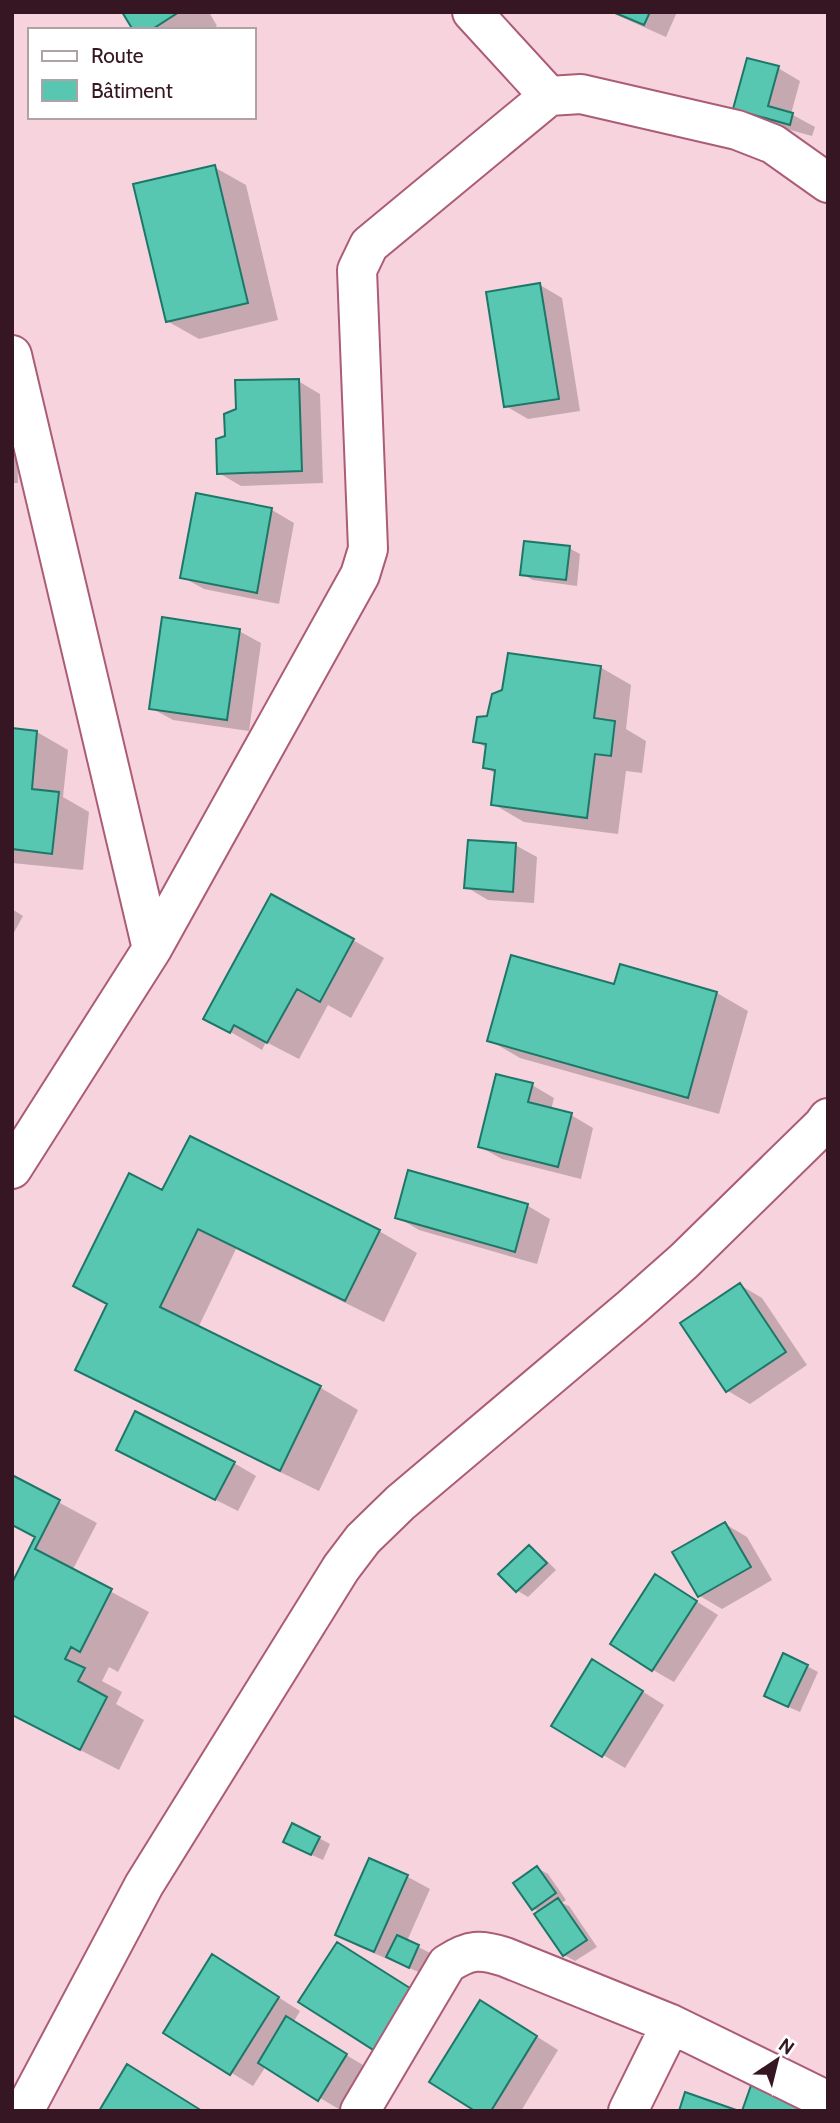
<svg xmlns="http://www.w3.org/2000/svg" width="840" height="2123" font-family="Cabin,sans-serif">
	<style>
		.shadow { fill: #0003 }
		.building { fill: #58c7b2; stroke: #1d7768; stroke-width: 2 }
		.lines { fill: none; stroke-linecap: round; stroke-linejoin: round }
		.minor-casing { stroke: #ab5c77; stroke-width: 42 }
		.minor { stroke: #fff; stroke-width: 38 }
	</style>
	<rect width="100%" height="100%" fill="#f7d3dd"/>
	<path class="shadow" d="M124 12H209L217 26 210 30H135Z
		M610 12H677L666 37Z
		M778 68 800 81 791 114 815 127 812 136 757 121 735 109Z
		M214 167 246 185 278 320 199 339 167 321Z
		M540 285 562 298 580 411 528 419 506 406Z
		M12 345 15 347 18 483H12Z
		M298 381 320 394 323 483 241 486 219 473 227 437Z
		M197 495 272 510 294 523 279 604 204 589 182 577Z
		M569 548 580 554 577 586 533 580 522 574Z
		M239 631 261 643 249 731 173 720 151 708Z
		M600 667 631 685 626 729 646 741 642 773 626 771 618 834 524 822 493 804 496 774 485 767 487 748 475 741 489 718Z
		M12 730 37 732 68 750 63 797 89 812 83 870 12 863Z
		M515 845 537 857 534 903 488 900 466 887Z
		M12 909 23 916 12 936Z
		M353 940 384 958 351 1018 328 1005 299 1059 266 1042 262 1050 206 1018Z
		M616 986 717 993 748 1011 719 1114 520 1058 489 1040Z
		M532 1085 554 1098 551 1110 571 1115 593 1128 581 1179 502 1159 480 1147Z
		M410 1173 528 1206 550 1219 537 1264 419 1230 397 1217Z
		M163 1192 379 1231 417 1253 384 1322 236 1249 198 1328 321 1388 358 1410 319 1491 115 1391 77 1369 108 1305 75 1286Z
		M740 1285 762 1298 807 1365 750 1404 728 1391 682 1323Z
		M140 1462 234 1463 256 1476 238 1511Z
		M12 1477 97 1523 72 1571 149 1612 118 1672 109 1667 102 1681 122 1692 116 1704 144 1720 119 1770 12 1715V1586L37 1538 12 1526Z
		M725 1524 747 1537 772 1580 722 1609 700 1596Z
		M529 1547 540 1554 556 1570 528 1597 518 1591 501 1574Z
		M677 1589 718 1615 674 1682 653 1670Z
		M807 1666 818 1672 800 1712 777 1702Z
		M615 1674 664 1705 625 1768 553 1725Z
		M319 1838 330 1844 323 1860 296 1848Z
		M370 1860 408 1877 430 1889 407 1941 430 1953 421 1973 359 1947 337 1935Z
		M537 1868 548 1874 566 1900 562 1903 569 1906 597 1947 575 1961 564 1955 540 1912 534 1909 515 1884Z
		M234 1969 300 2011 293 2023 368 2068 342 2111 266 2066 253 2086 165 2032Z
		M503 2015 558 2050 521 2111H478Z"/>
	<path class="building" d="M122 12H179L151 30H133Z
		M613 12H650L644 25Z
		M747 58 779 66 768 106 793 113 790 125 733 109Z
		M215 165 248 303 166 322 133 184Z
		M540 283 559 399 504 407 486 292Z
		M299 379 302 471 217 474 216 439 225 436 224 414 236 409 235 380Z
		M196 493 272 508 257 593 180 578Z
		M524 541 570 546 566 580 520 575Z
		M162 617 240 629 227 720 149 709Z
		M508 653 601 666 594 718 615 721 611 756 595 754 587 818 491 805 495 770 483 768 486 744 473 742 477 717 487 716 492 694 502 690Z
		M12 728 37 731 32 789 59 792 52 854 12 849Z
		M468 840 516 843 513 892 464 888Z
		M271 894 354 939 320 1002 297 989 267 1043 234 1025 230 1033 203 1019Z
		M511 955 614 984 620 964 717 992 688 1098 487 1041Z
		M496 1074 533 1083 528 1102 572 1113 558 1167 478 1147Z
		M190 1136 380 1230 345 1301 198 1229 160 1307 321 1386 280 1471 75 1370 107 1304 73 1286 129 1173 162 1190Z
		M408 1170 528 1204 515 1252 395 1218Z
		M740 1283 786 1352 726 1392 680 1323Z
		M135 1411 235 1462 215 1500 116 1450Z
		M12 1475 60 1500 35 1549 112 1589 80 1652 71 1647 65 1659 85 1668 78 1681 107 1697 80 1750 12 1715V1583L35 1537 12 1525Z
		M725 1522 751 1567 698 1597 672 1552Z
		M529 1545 547 1563 516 1592 498 1574Z
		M655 1574 697 1601 652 1671 610 1644Z
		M783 1653 808 1665 788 1707 764 1696Z
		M592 1659 643 1691 602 1757 551 1726Z
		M292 1823 320 1837 311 1855 283 1842Z
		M369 1858 408 1875 374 1952 335 1935Z
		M537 1866 556 1893 532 1910 513 1883Z
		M558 1898 587 1940 563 1956 534 1914Z
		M397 1935 419 1945 409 1968 386 1957Z
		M337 1942 413 1990 375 2051 298 2002Z
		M212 1954 279 1997 230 2075 163 2033Z
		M480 2000 537 2036 491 2111H475L429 2082Z
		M286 2016 347 2054 318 2101 258 2063Z
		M127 2064 199 2109 198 2111H99Z
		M754 2077 807 2111H742Z
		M685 2092 739 2111H679Z"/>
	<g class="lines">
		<g class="minor-casing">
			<path id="minor" d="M472 12 549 96
				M12 355 152 949
				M12 1169 152 949 360 575 368 549 357 270 369 245 549 96 581 94 737 130 773 144 828 183
				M24 2111 144 1885 341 1568 363 1539 400 1503 632 1307 684 1261 823 1125 828 1118
				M360 2111 447 1964C470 1949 480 1949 505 1957L671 2024 828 2101
				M628 2111 671 2024"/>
		</g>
		<use href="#minor" class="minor"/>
	</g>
	<rect width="840" height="2123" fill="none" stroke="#361622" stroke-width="28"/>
	<rect x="28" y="28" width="228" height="91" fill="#ffffff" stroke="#afa2a7" stroke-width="2"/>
	<rect x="42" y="51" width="35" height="10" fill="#ffffff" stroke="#afa2a7" stroke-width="2"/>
	<text x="91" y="63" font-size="21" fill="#361622">Route</text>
	<rect x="42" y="80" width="35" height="21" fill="#58c7b2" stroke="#afa2a7" stroke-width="2"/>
	<text x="91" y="98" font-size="21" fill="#361622">Bâtiment</text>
	<g transform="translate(777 2060) rotate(35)" stroke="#ffffff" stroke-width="5" paint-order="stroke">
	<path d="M0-5L12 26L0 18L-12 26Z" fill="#361622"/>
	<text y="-10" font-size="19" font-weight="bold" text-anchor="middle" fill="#361622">N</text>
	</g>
</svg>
